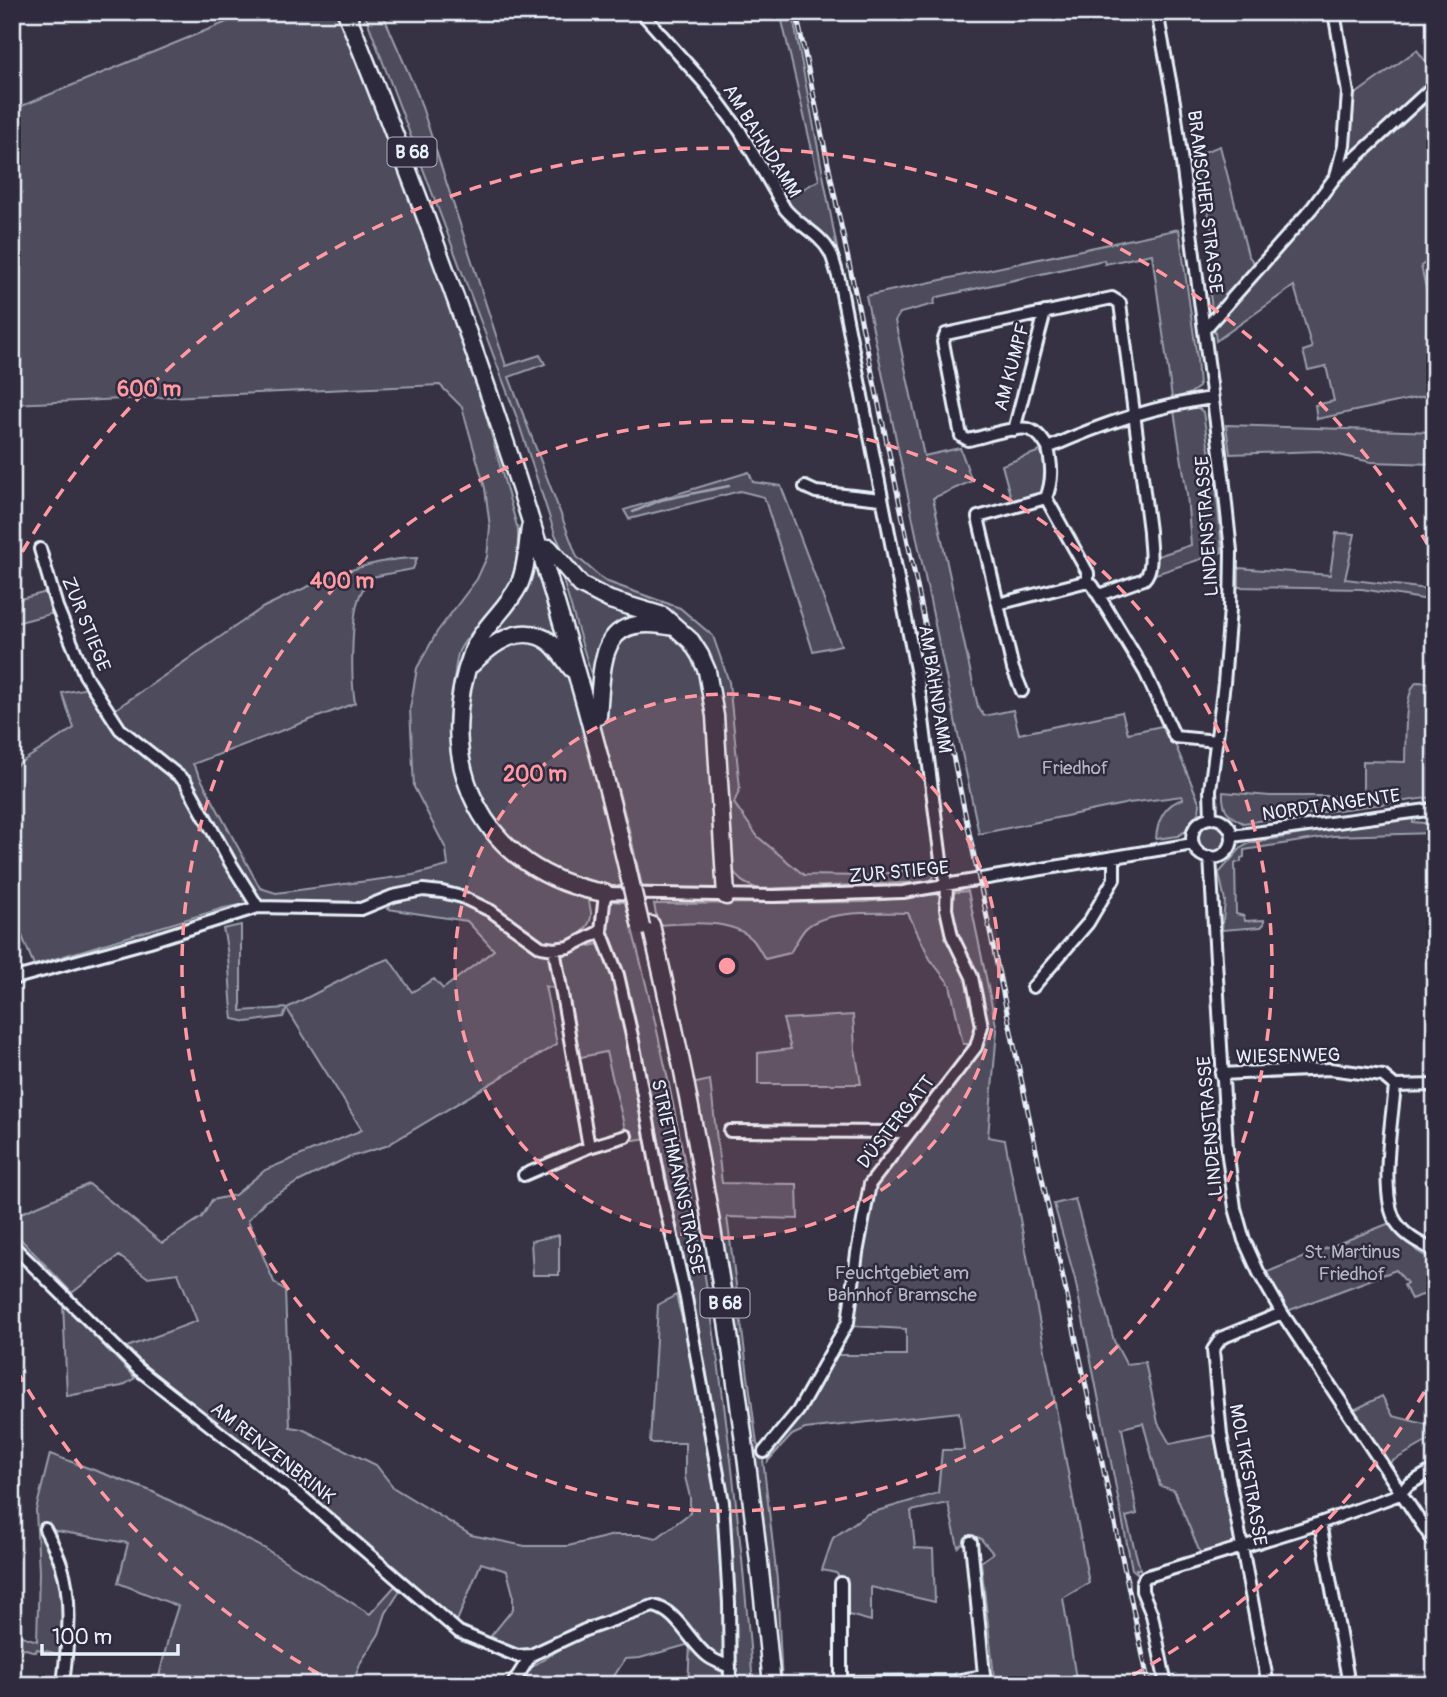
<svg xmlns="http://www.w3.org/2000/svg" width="1447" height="1697" font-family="Pangolin,sans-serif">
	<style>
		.green { fill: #4d4b5c; stroke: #9a9eaa; stroke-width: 2 }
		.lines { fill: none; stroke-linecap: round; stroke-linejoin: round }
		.stream { stroke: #a0a4af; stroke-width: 2.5 }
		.minor-casing { stroke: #e8f1f8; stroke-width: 16 }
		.highway-casing { stroke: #e8f1f8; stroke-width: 21 }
		.minor { stroke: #2f2a3d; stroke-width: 10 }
		.highway { stroke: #2f2a3d; stroke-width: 16 }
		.rail-casing { stroke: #e8f1f8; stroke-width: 5 }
		.rail { stroke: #2f2a3d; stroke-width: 2.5; stroke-dasharray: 8; stroke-linecap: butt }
		.highway-bridge-casing { stroke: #e8f1f8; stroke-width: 21; stroke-linecap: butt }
		.highway-bridge { stroke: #2f2a3d; stroke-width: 16 }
		.ring { fill: none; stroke: #ff9aa2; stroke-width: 3.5; stroke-dasharray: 12 9 }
		.labels { text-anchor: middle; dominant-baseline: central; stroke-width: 5; stroke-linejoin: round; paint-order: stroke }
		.shield { fill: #2f2a3d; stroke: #b0b5c0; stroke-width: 2 }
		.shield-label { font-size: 18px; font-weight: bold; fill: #e8f1f8 }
		.street-label { font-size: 19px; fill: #e8f1f8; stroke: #2f2a3d }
		.park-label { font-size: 19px; fill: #b2b7c1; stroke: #2f2a3d }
		.centre { fill: #ff9aa2; stroke: #2f2a3d; stroke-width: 3.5 }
		.ring-label { font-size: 21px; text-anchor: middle; font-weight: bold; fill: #ff9aa2; stroke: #2f2a3d; stroke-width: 5; stroke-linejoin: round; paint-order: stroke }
	</style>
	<rect width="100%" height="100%" fill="#363244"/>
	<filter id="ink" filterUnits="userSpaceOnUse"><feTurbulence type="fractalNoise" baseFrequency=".0143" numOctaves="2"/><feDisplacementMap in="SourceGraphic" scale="14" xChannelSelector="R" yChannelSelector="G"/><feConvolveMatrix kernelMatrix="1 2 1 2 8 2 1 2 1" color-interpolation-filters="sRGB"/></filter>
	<g filter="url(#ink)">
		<path class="green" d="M251 12H337L417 214 471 362 518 530C519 573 510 590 482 621 475 629 464 640 459 651 455 661 455 677 453 688 446 743 450 784 483 830 491 841 501 854 511 863 534 881 562 888 589 900 589 904 592 913 591 917 586 939 560 944 542 943L537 949 563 953 598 944 617 987 647 1138 628 1141 606 1052 576 1058 565 991 545 986 557 1044 386 1146 347 1158 298 1182 264 1202 248 1220 274 1282 285 1290 290 1427 302 1429 376 1465 394 1488 471 1535 525 1546H568L614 1535H642L657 1538 690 1513V1497L685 1477V1443H650L658 1305 676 1295 692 1359 717 1504 725 1654 721 1657 711 1654 666 1605 656 1602 531 1651H517L491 1636 513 1609V1594L507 1571 481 1563 457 1621 308 1497 143 1364 127 1347 197 1321 178 1273 147 1277 119 1256 72 1293 12 1230V1217L89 1184 162 1243 202 1217 212 1200 235 1195 265 1170 362 1130 287 1009 283 1017 247 1022 233 1019C229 989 231 958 223 929L241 925V1011L287 1008 369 966 389 959 412 992 434 979 443 989 494 950 467 921 388 909 401 890 362 902 261 901 231 869 247 899 246 904 224 908 34 965 12 912V768L74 728 62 693 88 688 107 715 262 608C307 586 366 558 417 558L413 569 372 577C368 581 364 586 362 591 350 611 351 680 355 703L193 764 260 888 276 893 413 875 448 866 446 849 414 787 410 709 417 668 437 632 477 579 487 557 490 527 485 488 462 407 440 385 12 404V110Z
			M364 12H382L418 95 506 366 540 355 545 364 509 377 577 557 605 581 680 608 713 636 729 682 740 788 734 803 758 837 804 875 867 876 938 866 933 878 928 882 759 889C744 884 736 880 731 864L698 640 599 590 582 579 568 561 555 534 517 418Z
			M780 12H792L842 274 831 252 783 200 819 180Z
			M1417 50 1435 74V80L1345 162 1352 130 1353 96Z
			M1435 95V256L1421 266 1435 328V394L1317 419 1315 405 1334 401 1326 366 1308 370 1303 351 1312 348 1294 286 1216 341 1210 294 1214 251 1210 219 1193 156 1220 146 1248 255 1262 274 1344 178Z
			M1179 229 1197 358 1199 387 1189 394 1172 398 1152 254 1105 264 1104 260 938 297 935 298 934 304 900 313 895 321 924 456 960 448 972 481 933 498 978 707 984 716 1013 710 1019 734 1122 712 1128 733 1167 725 1200 804 1199 812 1190 822 1185 831 1178 836 1156 839C1157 822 1164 804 1183 799L1182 796 1129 803 979 834 866 296Z
			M1196 406 1203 412 1208 445 1215 475 1222 552 1156 574 1155 557 1191 545 1187 494 1174 411Z
			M1226 425 1435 432V464L1371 462 1320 451 1230 454Z
			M1040 451 1047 461 1045 491 1012 502 1002 465Z
			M749 472 753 482 781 486 841 645 813 651 764 497 740 491 629 519 624 510Z
			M1336 533 1355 534 1345 579 1435 590V601L1362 589 1239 587V568L1330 575Z
			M531 549 563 650 555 642H483Z
			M560 570 581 593 593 601 650 617 620 626 596 691Z
			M47 592 54 613 12 624V601Z
			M677 628 707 671 726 896 644 895 630 833 598 716 603 664 622 631Z
			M537 636 576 674 633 895 536 870 475 804 458 716 482 654Z
			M1417 682 1435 683V797L1243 823C1228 816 1222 809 1223 792L1270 796H1363V761L1405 762C1406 743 1403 693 1417 682Z
			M1413 818V822L1435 824V835L1434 833 1333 836 1244 850V857L1241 858V862L1235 863 1236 914 1244 916 1245 921 1264 920V924L1261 927 1222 930 1225 901 1219 873 1241 848 1250 843 1354 825Z
			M1198 838a14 14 0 1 1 28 0a14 14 0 1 1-28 0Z
			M968 891 997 1030 988 1137 1005 1140 1089 1583 1063 1598 1077 1685H995L981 1562 993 1553 980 1538 972 1536 958 1547 948 1503 911 1511 915 1548 933 1549 935 1602 871 1587V1621L845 1614 844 1582 836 1573 822 1570 833 1538 867 1514 938 1493 942 1450H964L959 1412 805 1429 792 1435 768 1461 770 1451 834 1355H906V1329L852 1326 872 1189 979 1052 981 1044H963L950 985 930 959 908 913C882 913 824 909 805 929 799 936 795 945 790 953L765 959C761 953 758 946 753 940 733 918 685 923 658 925L654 904 864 902Z
			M608 901 625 902C694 1157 733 1422 753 1685H736L735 1602 728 1498 701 1344 625 977C615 951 603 929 608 901Z
			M853 1015 855 1049 861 1084H758V1053L791 1049 783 1019Z
			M710 1080 722 1183 797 1184 798 1219 727 1217 757 1444 762 1451 777 1580 782 1685H778L729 1284 692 1084Z
			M1075 1199 1114 1341 1126 1364 1145 1362 1158 1423 1170 1444 1214 1435 1235 1543 1201 1555 1174 1490 1160 1486 1143 1423 1122 1428 1137 1514 1126 1517 1140 1569H1136L1138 1574 1132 1569 1075 1279 1054 1204Z
			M1390 1223 1417 1251 1435 1262V1297L1422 1295 1411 1299 1404 1285 1407 1283 1396 1270 1282 1313 1260 1275Z
			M559 1235V1275H533L531 1241Z
			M63 1303 135 1378 122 1386 67 1396Z
			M1382 1396 1393 1416 1428 1425 1431 1432 1435 1430V1437L1389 1463 1354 1410Z
			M50 1454 151 1491 264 1548 370 1614 395 1586 400 1591 386 1613 379 1634 361 1662 352 1685H157L170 1631 178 1606 118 1583 128 1543 51 1530 65 1599 63 1655 37 1649 36 1652 12 1645V1633L37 1641 39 1573 36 1510Z
			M653 1609 660 1611C676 1629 702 1665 724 1673L725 1685H688L690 1644 640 1658 625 1659 611 1681 618 1685H517L525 1671 585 1634Z"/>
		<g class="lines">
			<path class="stream" d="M633 512 661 500 729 486"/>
			<g class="minor-casing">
				<path id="minor" d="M641 12 706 85 740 131 785 209C798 225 820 234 830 252 834 260 836 271 839 279L918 680 942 868 947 885 946 909 952 936 972 977 982 1026 976 1047 870 1184 857 1253 848 1322 798 1411 764 1452
					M1157 12 1174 102 1223 476 1231 551 1230 609 1224 683 1210 790 1211 818
					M1336 176 1435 85
					M1204 330 1312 208 1336 176 1344 145 1348 93 1334 12
					M1212 398C1154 406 1101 424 1048 448 1052 466 1053 480 1046 498L1088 573V581L1093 586 1145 672 1175 737 1217 741
					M1014 430 1045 312
					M1048 448C1043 440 1038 432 1028 429 1014 426 983 437 968 440L961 436 943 342 946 334 1112 298 1120 303 1149 531C1149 546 1155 568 1144 579L1099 595
					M805 487 816 492 881 499
					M1046 498 978 517 998 604 1088 581
					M40 549 57 607 85 675 120 729 185 781 231 864 258 907
					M998 604 1013 669 1022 691
					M1192 838a20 20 0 1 1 40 0a20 20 0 1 1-40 0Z
					M1232 836 1435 809
					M1210 857 1227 1149 1235 1208 1244 1240 1259 1273 1282 1313 1435 1544
					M554 949 589 1147
					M12 979 150 941 258 907 361 909 393 896 423 890 442 892 462 897 491 911 541 947 554 949 569 947 601 931
					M1033 987 1088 923 1114 879V858
					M1221 1074 1330 1069 1383 1076 1395 1086 1435 1085
					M1395 1086C1392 1119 1379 1195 1396 1222 1406 1237 1420 1243 1435 1251
					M730 1131 910 1132
					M524 1175 589 1147 626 1136
					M12 1245 138 1369 305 1499 459 1632 517 1656 531 1655
					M1320 1523 1349 1685
					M45 1529C51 1541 57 1552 61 1564 74 1602 67 1646 63 1685
					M971 1542 985 1685
					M841 1583V1685
					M841 1682 955 1681 984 1676
					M512 1685 531 1655 585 1630 653 1606C678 1610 690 1644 709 1657 715 1661 723 1664 730 1667
					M730 1685 729 1603 723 1502 686 1298 659 1179 632 1036 618 975 601 931 605 893 774 896 903 892 1193 844
					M1166 1685 1152 1615 1142 1591V1583L1145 1577 1320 1523 1400 1494 1408 1485 1435 1469
					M1268 1685 1221 1435 1213 1350 1221 1338 1282 1313"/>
			</g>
			<g class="highway-casing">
				<path id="highway" d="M346 12C458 290 558 575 627 867
					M530 528C527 546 527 568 519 585 507 609 483 626 473 651 430 763 483 873 605 893
					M549 548 581 585 610 600 663 616 691 641 700 655 707 671 715 716 726 896
					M472 664C492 643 523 621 551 643 559 650 566 661 572 669
					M598 716C603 659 598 611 674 627
					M651 925C710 1175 747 1429 772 1685"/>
			</g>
			<use href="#minor" class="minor"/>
			<use href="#highway" class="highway"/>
			<g class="rail-casing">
				<path id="rail" d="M796 12 1149 1685"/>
			</g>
			<use href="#rail" class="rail"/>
			<g class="highway-bridge-casing">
				<path id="highway-bridge" d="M627 867 641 927"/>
			</g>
			<use href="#highway-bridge" class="highway-bridge"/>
		</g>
	</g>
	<circle cx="727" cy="966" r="272" fill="#ff9aa2" fill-opacity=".12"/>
	<g class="ring">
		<circle cx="727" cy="966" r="272"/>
		<circle cx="727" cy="966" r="545"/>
		<path d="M1435 1374A817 817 0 0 1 1117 1684M337 1684A817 817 0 0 1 12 1362M12 570A817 817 0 0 1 1435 557"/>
	</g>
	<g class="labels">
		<g class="shield">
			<rect x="387.5" y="137.5" width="49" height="29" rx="5"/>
			<rect x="700.5" y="1288.5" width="49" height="29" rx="5"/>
		</g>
		<g class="shield-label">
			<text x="412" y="152">B 68</text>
			<text x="725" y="1303">B 68</text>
		</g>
		<g class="street-label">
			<text transform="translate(762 141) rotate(58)">AM BAHNDAMM</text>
			<text transform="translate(1205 202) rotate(83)">BRAMSCHER STRASSE</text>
			<text transform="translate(1012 367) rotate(-75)">AM KUMPF</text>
			<text transform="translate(1207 526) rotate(-94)">LINDENSTRASSE</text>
			<text transform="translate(86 624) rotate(68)">ZUR STIEGE</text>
			<text transform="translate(935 689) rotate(81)">AM BAHNDAMM</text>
			<text transform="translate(1331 805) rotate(-8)">NORDTANGENTE</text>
			<text transform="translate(899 872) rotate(-5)">ZUR STIEGE</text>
			<text transform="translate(1288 1056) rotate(-1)">WIESENWEG</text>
			<text transform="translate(896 1122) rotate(-52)">DÜSTERGATT</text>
			<text transform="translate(1210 1126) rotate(-95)">LINDENSTRASSE</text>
			<text transform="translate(678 1177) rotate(78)">STRIETHMANNSTRASSE</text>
			<text transform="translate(273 1453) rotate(38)">AM RENZENBRINK</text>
			<text transform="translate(1248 1475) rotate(80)">MOLTKESTRASSE</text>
		</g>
		<g class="park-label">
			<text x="1075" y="768">Friedhof</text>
			<text x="1352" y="1252">St. Martinus<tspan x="1352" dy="22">Friedhof</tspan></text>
			<text x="902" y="1273">Feuchtgebiet am<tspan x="902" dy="22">Bahnhof Bramsche</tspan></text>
		</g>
	</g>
	<circle cx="727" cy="966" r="10" class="centre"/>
	<g class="ring-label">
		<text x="149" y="396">600 m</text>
		<text x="342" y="588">400 m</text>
		<text x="535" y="781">200 m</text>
	</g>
	<rect width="1447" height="1697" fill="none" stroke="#2f2a3d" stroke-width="42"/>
	<rect x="21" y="21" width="1405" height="1655" fill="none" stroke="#e8f1f8" stroke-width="2.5" filter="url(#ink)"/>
	<path d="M42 1644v10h136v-10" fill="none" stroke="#e8f1f8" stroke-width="3.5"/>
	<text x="52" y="1644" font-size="21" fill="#e8f1f8" stroke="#2f2a3d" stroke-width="5" paint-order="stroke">100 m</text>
</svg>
